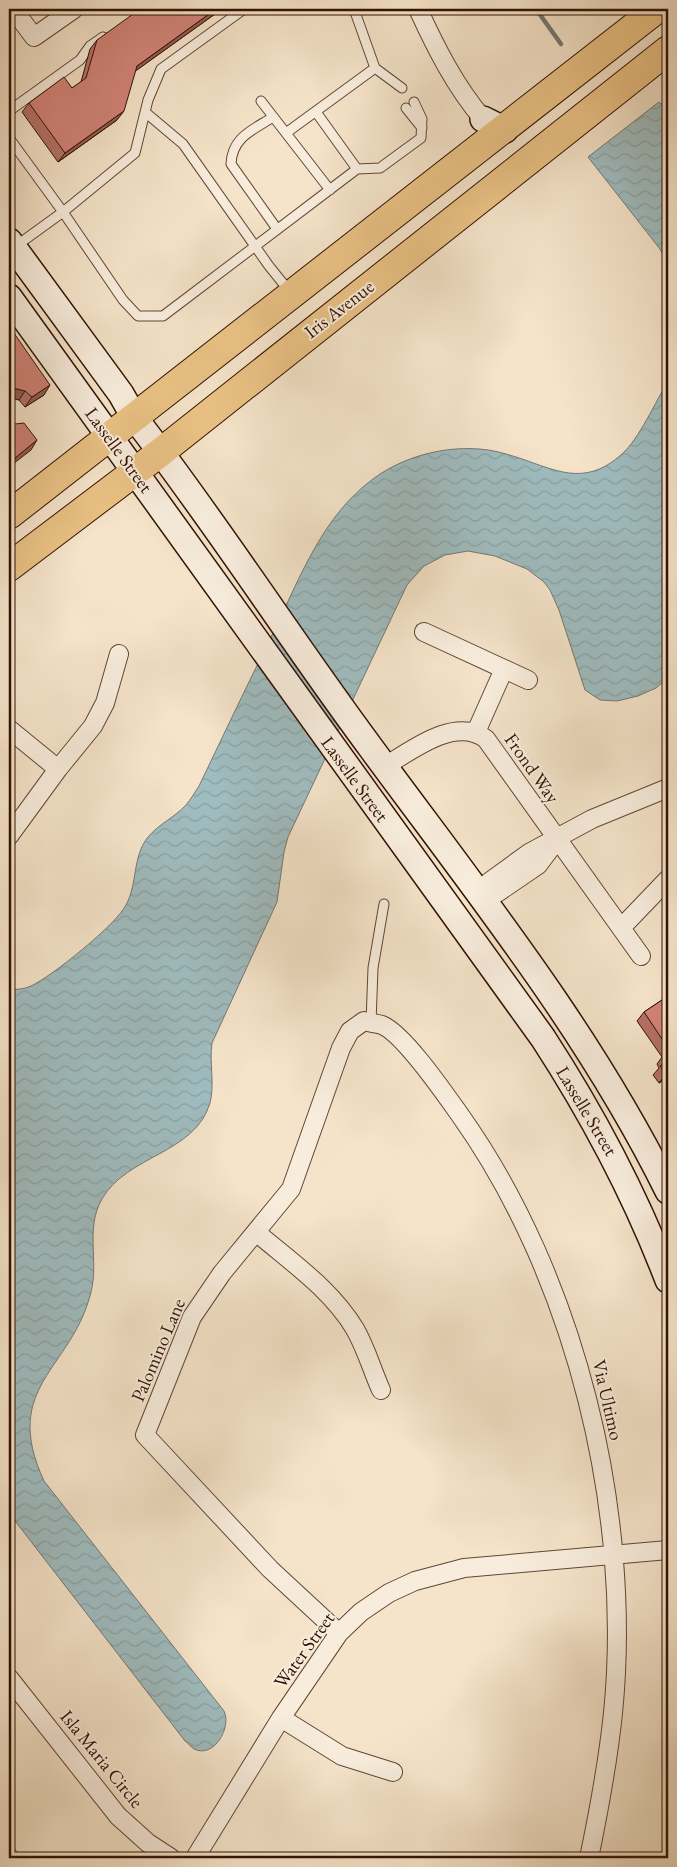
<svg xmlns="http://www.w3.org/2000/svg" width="677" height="1867" font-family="'EB Garamond',serif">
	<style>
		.water { fill: url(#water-waves); stroke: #737874 }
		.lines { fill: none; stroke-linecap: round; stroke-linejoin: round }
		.stream { stroke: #737874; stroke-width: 4.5 }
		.lane-casing { stroke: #624635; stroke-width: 11 }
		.street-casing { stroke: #624635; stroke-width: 20 }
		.secondary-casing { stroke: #311103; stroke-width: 28 }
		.primary-casing { stroke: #311103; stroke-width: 30 }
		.lane { stroke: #f8eddd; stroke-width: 9 }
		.street { stroke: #f8eddd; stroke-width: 18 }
		.secondary { stroke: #f8eddd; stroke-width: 25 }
		.primary { stroke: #eac285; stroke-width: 28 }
		.wall { fill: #b47167; stroke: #311103 }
		.shaded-wall { fill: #925c54; stroke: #311103 }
		.building { fill: #d18378; stroke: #311103 }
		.labels { text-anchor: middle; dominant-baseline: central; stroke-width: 4; stroke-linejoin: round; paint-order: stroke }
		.street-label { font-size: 19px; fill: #311103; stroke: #f8eddd }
	</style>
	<defs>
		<pattern id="water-waves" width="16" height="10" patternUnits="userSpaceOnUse" patternTransform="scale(1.25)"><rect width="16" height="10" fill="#9fbcbf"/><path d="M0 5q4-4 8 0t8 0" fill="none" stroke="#89a1a2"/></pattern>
	</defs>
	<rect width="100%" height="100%" fill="#f5e4ca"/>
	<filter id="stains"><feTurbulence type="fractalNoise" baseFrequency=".004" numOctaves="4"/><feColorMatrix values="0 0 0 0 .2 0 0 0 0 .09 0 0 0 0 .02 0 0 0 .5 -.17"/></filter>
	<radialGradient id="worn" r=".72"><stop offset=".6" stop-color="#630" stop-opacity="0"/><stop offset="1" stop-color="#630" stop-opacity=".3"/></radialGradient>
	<path class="water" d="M659 102 668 110V264L660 249 588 157Z
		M668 381V678L656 688 638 696 617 701 600 700 585 690 559 610 550 590 544 582 527 569 495 556 468 551 445 555 424 566 407 585 288 837 284 852 277 902 212 1043C209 1063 215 1084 210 1103 195 1154 127 1155 102 1199 85 1228 99 1261 91 1292 72 1370 0 1386 44 1481L224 1711C232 1727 214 1759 194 1749 191 1747 188 1743 185 1741L9 1513V989C17 990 24 989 31 986 51 977 117 924 126 905 138 883 132 857 148 837 159 824 175 817 186 805 191 799 195 792 199 786 224 734 249 681 275 629 301 575 323 516 373 479 409 452 463 441 506 454 550 466 581 491 622 454 639 439 656 401 668 381Z
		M9 1842 22 1858H9Z"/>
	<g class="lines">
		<path class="stream" d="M536 9 561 44"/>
		<g class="lane-casing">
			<path id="lane" d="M375 68 402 88
				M261 101 330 190
				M406 108 422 128
				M9 111 80 60 90 46 103 37
				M145 112 183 144 269 266 290 292
				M273 117C253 130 232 137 231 164L277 229
				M286 133 375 68 354 9
				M9 138 63 212 135 153 148 100 161 69 244 9
				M357 169 380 168 421 138 422 119 414 102
				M16 246 63 212 123 300 138 316H163L357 169 316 112
				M371 1023 373 968 384 904"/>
		</g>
		<g class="street-casing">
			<path id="street" d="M13 9 34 37 74 9
				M418 9C436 48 455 86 483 119
				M424 632 528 680
				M9 729 58 769
				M476 732 504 669
				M384 767C412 750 455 716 486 739L641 956
				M9 836 58 769 93 726 105 703 119 654
				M478 895 489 882 529 853 592 819 668 788
				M478 895 497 893 538 865 553 845
				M621 928 668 879
				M256 1232C291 1262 331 1289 355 1329 366 1348 372 1370 381 1390
				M339 1633 270 1569 145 1435 192 1317 222 1273 291 1189 341 1048 350 1031 364 1021C369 1023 376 1023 382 1025 404 1034 445 1094 460 1115 576 1278 633 1514 613 1713 608 1762 599 1810 589 1858
				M9 1678 118 1816 148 1843 171 1858
				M281 1718 342 1756 393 1772
				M195 1858 281 1718 339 1633 361 1612 389 1593 415 1581 464 1568 668 1550"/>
		</g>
		<g class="secondary-casing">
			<path id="secondary" d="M483 119 505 130
				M9 241 121 394 134 417C217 524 290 639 371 748 476 891 589 1031 668 1191
				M9 297 543 1038C593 1115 635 1194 668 1280"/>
		</g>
		<g class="primary-casing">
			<path id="primary" d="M9 515 657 9
				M9 567 161 452 668 50"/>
		</g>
		<use href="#lane" class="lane"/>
		<use href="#street" class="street"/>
		<use href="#secondary" class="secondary"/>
		<use href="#primary" class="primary"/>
	</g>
	<path class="wall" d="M222 9 135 71 117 120 58 162 22 112 29 103 72 88 81 82 90 49 97 40Z
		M9 326 44 395 25 407 19 400Z
		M668 996V1080L667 1078 659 1083 653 1075 659 1068 657 1064 662 1057 637 1021 644 1012Z"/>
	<path class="shaded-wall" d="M216 9H222L130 75 137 66Z
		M124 111 117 120 58 162 65 153Z
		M50 385 44 395 25 407 32 397Z
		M13 388 25 391 19 400 9 398V390Z
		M37 440 31 450 9 467V463Z
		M668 1072V1076L667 1078 659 1083 666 1074Z"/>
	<path class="building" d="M140 9H216L137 66 124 111 65 153 29 103 64 77 72 88 86 78 97 40Z
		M9 326 50 385 32 397 25 391 13 388 9 390Z
		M9 421 15 424 24 423 37 440 9 463Z
		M668 996V1048L644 1012Z
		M668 1052V1072L666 1074 660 1066 667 1061 663 1055Z"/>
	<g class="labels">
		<g class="street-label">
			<text transform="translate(339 309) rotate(-38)">Iris Avenue</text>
			<text transform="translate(119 450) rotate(54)">Lasselle Street</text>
			<text transform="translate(532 768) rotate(55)">Frond Way</text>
			<text transform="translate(355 779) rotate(54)">Lasselle Street</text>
			<text transform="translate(587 1111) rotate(59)">Lasselle Street</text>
			<text transform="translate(158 1350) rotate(-67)">Palomino Lane</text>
			<text transform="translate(608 1400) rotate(77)">Via Ultimo</text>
			<text transform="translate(304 1650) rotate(-54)">Water Street</text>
			<text transform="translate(102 1759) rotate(51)">Isla Maria Circle</text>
		</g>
	</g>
	<rect width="677" height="1867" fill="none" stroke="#f5e4ca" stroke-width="30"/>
	<rect x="10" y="10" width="657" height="1847" fill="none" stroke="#311103" stroke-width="2.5"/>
	<rect x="15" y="15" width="647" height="1837" fill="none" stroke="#311103"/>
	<rect width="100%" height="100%" filter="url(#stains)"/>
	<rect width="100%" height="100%" fill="url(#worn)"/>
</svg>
